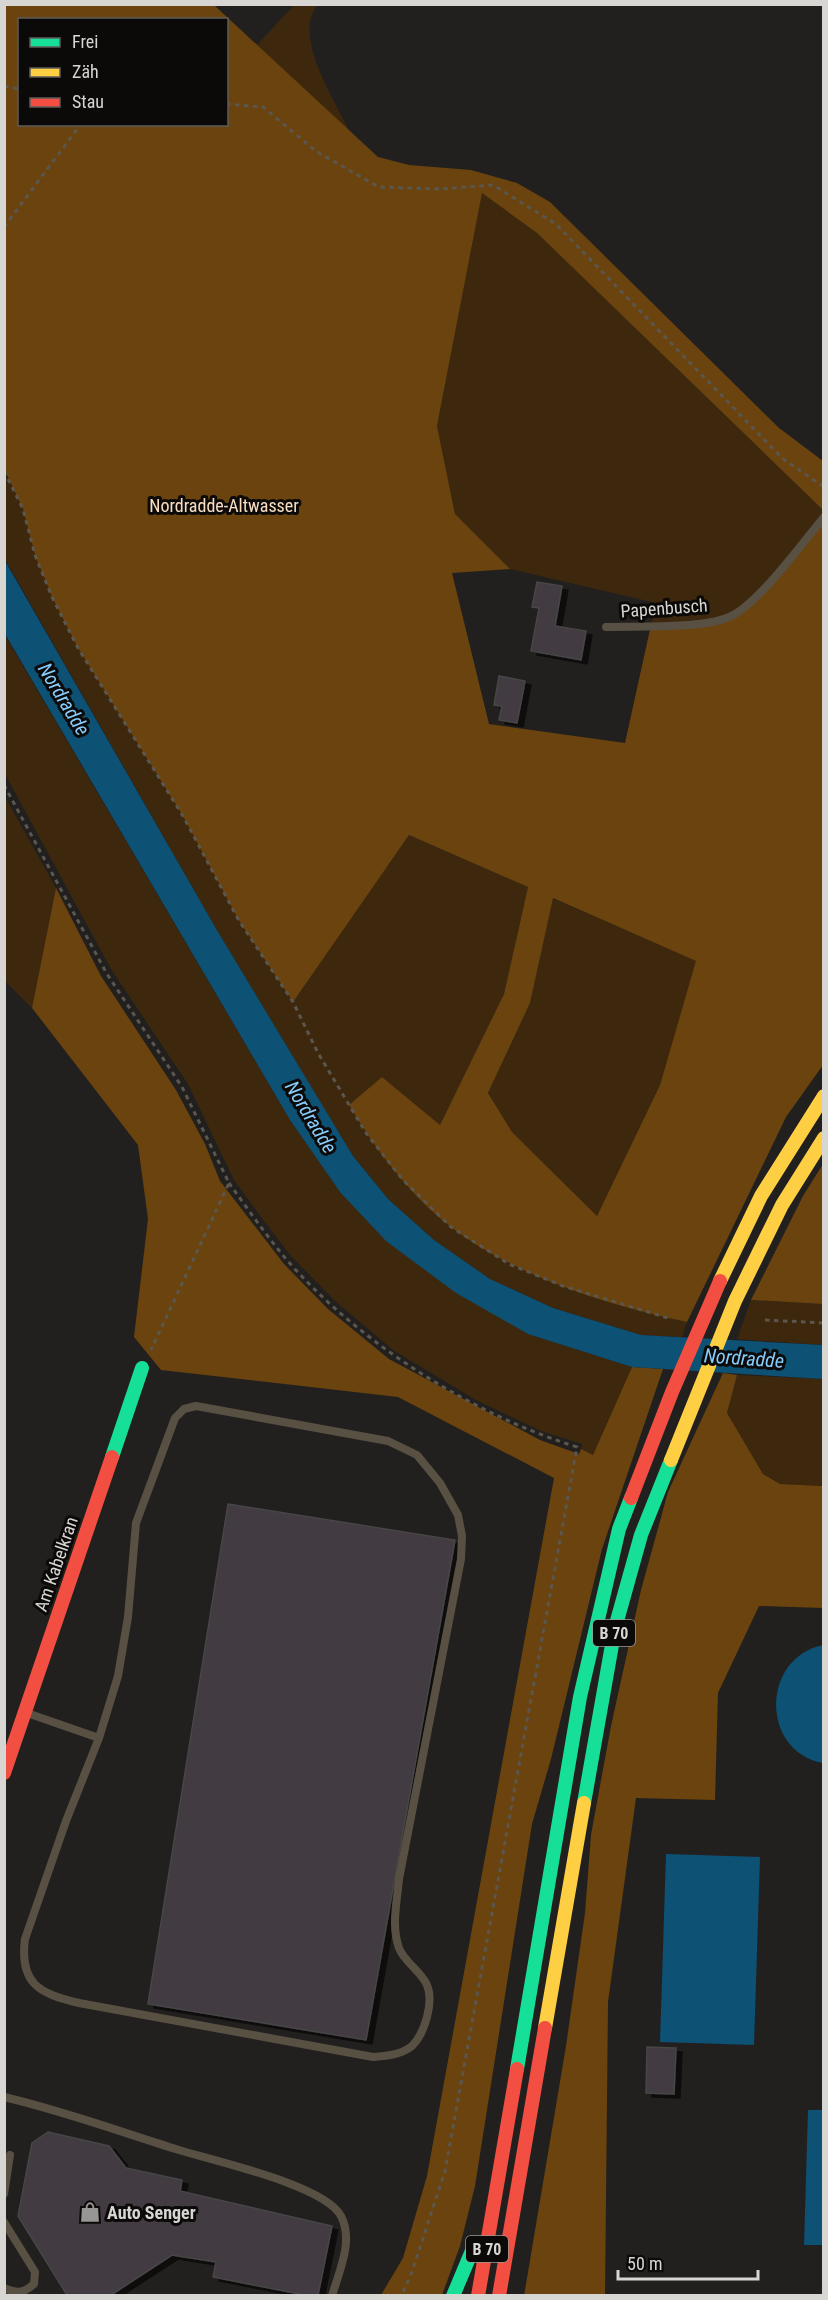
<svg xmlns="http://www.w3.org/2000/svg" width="828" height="2300" font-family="'Roboto Condensed',sans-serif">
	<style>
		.green { fill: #3d280e }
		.forest { fill: #6a430e; fill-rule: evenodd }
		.water { fill: #0d5174 }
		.building { fill: #423a43; stroke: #474646; stroke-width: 1.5; filter: url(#shadow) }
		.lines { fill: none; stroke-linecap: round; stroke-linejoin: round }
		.path { stroke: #5b564e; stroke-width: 3; stroke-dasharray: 4.5 4.5; stroke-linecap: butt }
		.lane { stroke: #585143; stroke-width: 8 }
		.fast { stroke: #16e098; stroke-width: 14 }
		.slow { stroke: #ffcf43; stroke-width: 14 }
		.jam { stroke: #f24e42; stroke-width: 14 }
		.labels { text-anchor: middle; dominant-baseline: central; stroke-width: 6; stroke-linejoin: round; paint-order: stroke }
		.shield { fill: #0c0a09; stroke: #9b9996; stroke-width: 1.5 }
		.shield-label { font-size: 16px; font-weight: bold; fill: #d8d6d3 }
		.park-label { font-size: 18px; fill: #f8ddc0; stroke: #0c0a09 }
		.street-label { font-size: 18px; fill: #d8d6d3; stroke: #0c0a09 }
		.poi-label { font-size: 18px; font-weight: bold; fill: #d8d6d3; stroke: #0c0a09; text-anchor: start }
		.water-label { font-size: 20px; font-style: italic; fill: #86ccfc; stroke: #0c0a09 }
	</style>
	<defs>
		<filter id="shadow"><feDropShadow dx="6" dy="4" stdDeviation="0" flood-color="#0009"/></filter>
	</defs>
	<rect width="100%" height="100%" fill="#22201e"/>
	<path class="green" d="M294 5H318C291 35 336 103 351 134L257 45Z
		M482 192 537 233 823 510V517L764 589 730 617 651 625 656 603 510 569 455 514 437 426Z
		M4 471 23 509 35 555 52 597 78 648 183 816 238 919 292 1001 409 835 528 887 504 994 440 1125 383 1078 349 1105 366 1133 403 1180 509 1264 563 1286 687 1322 682 1337 641 1335 553 1308 490 1279 434 1240 388 1199 353 1156 218 932 5 559Z
		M4 634 290 1120 340 1192 528 1334 632 1367 593 1455 581 1449 582 1444 541 1431 476 1400 393 1350 335 1301 290 1255 258 1213 234 1180 188 1084 111 969 5 774Z
		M4 795 56 888 32 1008 5 981Z
		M552 898 697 961 660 1085 597 1216 512 1132 488 1093 530 1003Z
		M751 1300 823 1304V1345L737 1339Z
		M737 1375 823 1379V1486L780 1484 763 1474 727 1413Z"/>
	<path class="forest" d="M5 4 214 5 378 157 409 165 471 170 517 183 550 202 779 428 823 461V510L537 233 482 193 437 426 455 514 510 569 452 573 489 724 625 743 651 625 730 617 764 589 823 517V1065L786 1117 687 1322C608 1305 516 1277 451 1227 410 1195 375 1149 349 1105L382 1077 440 1125 504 994 528 887 409 835 293 1002 238 919 183 816 78 648 52 597 35 555 23 509 5 471ZM20 20H226V124H20ZM553 898 696 961 660 1085 597 1216 512 1132 488 1093 530 1003Z
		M56 888 101 976 176 1090 205 1144 220 1181 284 1264 328 1309 389 1359 540 1440 579 1454 581 1449 593 1455 632 1367 663 1369 602 1549 551 1759 532 1824 475 2186 460 2246 442 2295H381L403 2258 427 2176 554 1478 398 1397 161 1370 134 1337 148 1219 138 1145 32 1008Z
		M823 1164V1304L751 1300 803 1196Z
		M723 1373 737 1375 727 1413 763 1474 780 1484 823 1486V1608L759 1606 718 1693 715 1800 636 1798 608 2002 605 2295 524 2296 566 2046 585 1913 591 1835 611 1726 641 1590 668 1492Z"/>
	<path class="water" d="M4 559 218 932 353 1156 388 1199 434 1240 490 1279 553 1308 641 1335 823 1345V1379L632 1367 528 1334 456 1293 386 1241 340 1192 290 1120 5 634Z
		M823 1645H824L823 1763C760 1751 761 1658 823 1645Z
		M666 1854 760 1857 754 2045 660 2042Z
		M808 2110H823V2245H804Z"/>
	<path class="building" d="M537 582 562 586 555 626 586 631 581 660 531 651 539 608 532 607Z
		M499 676 525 681 517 723 499 720 502 706 494 705Z
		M228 1504 455 1540 366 2040 148 2004Z
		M647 2047 676 2048 674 2094 646 2093Z
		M48 2132 109 2146 126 2168 182 2180 180 2191 332 2226 318 2295H305L213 2277 216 2262 172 2255 111 2295H67L18 2216 32 2143Z"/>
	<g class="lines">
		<path class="path" d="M4 86 20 89
			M226 104 263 107 317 152 379 187 440 189 493 185 556 224 782 458 824 487
			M4 227 81 124
			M4 471 23 509 35 555 52 597 78 648 183 816 238 919 293 1002 318 1053 366 1133 403 1180 451 1227 509 1264 563 1286 668 1318
			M4 785 107 974 182 1087 229 1183 151 1350
			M229 1183C247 1208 266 1235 286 1259 359 1343 471 1414 577 1447L445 2171 412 2272 401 2296
			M765 1320 824 1323"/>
		<path class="lane" d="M606 627C638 626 702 629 729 617 758 605 803 542 824 517
			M27 1713 99 1738 66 1821 25 1939C19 1984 40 1994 79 2003L373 2057C386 2056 401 2055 412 2046 425 2033 434 2002 427 1985 421 1971 404 1962 399 1948 391 1926 397 1902 399 1879L461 1559 462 1536 458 1515 440 1483 417 1455 388 1441 196 1406 184 1409 175 1418 136 1523 128 1617 118 1676 99 1738
			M4 2097C64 2111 121 2132 179 2150 214 2161 325 2185 341 2216 354 2241 339 2271 332 2296
			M4 2194 10 2155
			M4 2222 35 2272 34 2284C24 2293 17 2294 4 2288"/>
		<path class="fast" d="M112 1457 142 1368
			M584 1803 615 1628 641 1535 671 1460
			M517 2069 580 1697 619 1529 631 1498
			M453 2296 474 2246"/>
		<path class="slow" d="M720 1281 761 1196 824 1096
			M671 1460 735 1301 782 1205 824 1138
			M545 2028 584 1803"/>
		<path class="jam" d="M631 1498 672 1392 720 1281
			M4 1773 112 1457
			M478 2296 517 2069
			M499 2296 545 2028"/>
	</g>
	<defs>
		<g id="shop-bare" transform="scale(1.62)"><path d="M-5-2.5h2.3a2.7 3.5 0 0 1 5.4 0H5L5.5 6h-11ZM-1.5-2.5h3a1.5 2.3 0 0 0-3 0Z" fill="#989694" stroke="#0c0a09" stroke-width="2.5" paint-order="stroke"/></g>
	</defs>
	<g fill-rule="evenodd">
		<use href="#shop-bare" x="90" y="2212"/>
	</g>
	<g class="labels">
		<g class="shield">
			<rect x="593" y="1620" width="42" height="26" rx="4.5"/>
			<rect x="466" y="2236" width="42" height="26" rx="4.5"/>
		</g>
		<g class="shield-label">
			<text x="614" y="1633">B 70</text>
			<text x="487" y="2249">B 70</text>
		</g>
		<g class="park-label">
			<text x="224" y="505">Nordradde-Altwasser</text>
		</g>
		<g class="street-label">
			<text transform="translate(664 608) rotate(-4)">Papenbusch</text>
			<text transform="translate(56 1564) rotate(-71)">Am Kabelkran</text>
		</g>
		<g class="poi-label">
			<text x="107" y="2212">Auto Senger</text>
		</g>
		<g class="water-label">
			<text transform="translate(64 699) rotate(59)">Nordradde</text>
			<text transform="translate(311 1117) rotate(59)">Nordradde</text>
			<text transform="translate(744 1358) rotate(4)">Nordradde</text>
		</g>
	</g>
	<rect width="828" height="2300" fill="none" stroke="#d8d6d3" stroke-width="12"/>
	<rect x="18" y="18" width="210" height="108" fill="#0c0a09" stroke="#5e5c5a" stroke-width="1.5"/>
	<rect x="30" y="38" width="30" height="9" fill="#16e098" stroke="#5e5c5a" stroke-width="1.5"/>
	<text x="72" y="48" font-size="18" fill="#d8d6d3">Frei</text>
	<rect x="30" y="68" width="30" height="9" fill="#ffcf43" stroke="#5e5c5a" stroke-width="1.5"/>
	<text x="72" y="78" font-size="18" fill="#d8d6d3">Zäh</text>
	<rect x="30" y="98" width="30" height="9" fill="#f24e42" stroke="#5e5c5a" stroke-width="1.5"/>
	<text x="72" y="108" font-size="18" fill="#d8d6d3">Stau</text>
	<path d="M618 2270v9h140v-9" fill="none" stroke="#d8d6d3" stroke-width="3"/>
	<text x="627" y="2270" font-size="18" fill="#d8d6d3" stroke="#0c0a09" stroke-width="4.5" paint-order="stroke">50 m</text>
</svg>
